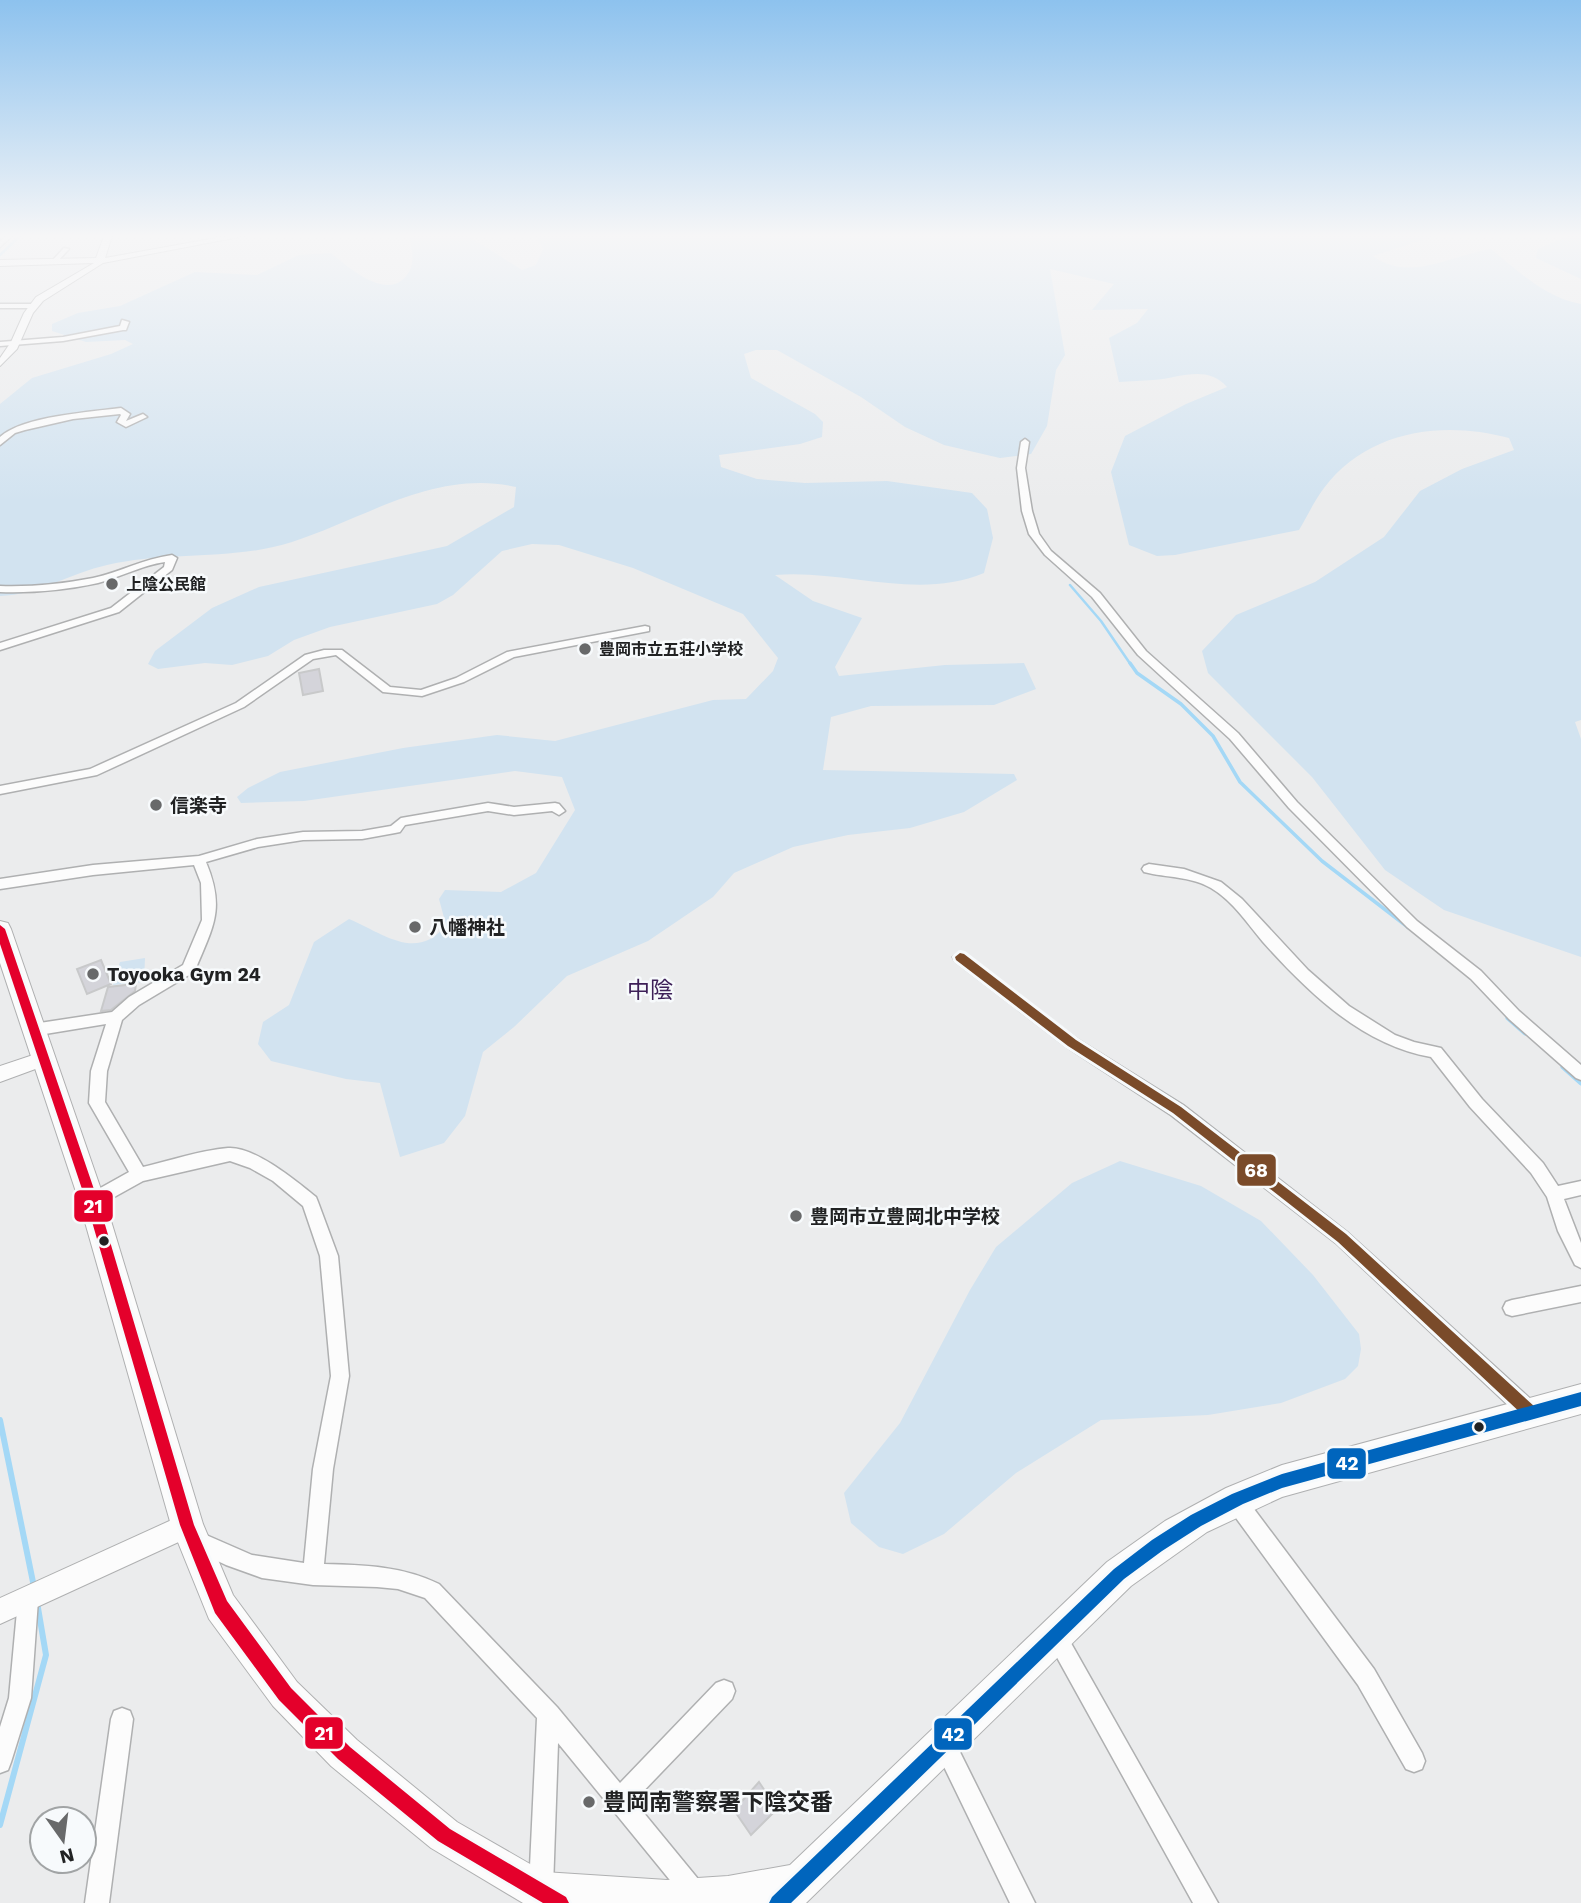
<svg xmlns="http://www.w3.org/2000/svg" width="1581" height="1903" font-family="'Work Sans','Noto Sans JP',sans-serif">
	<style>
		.green { fill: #d2e3f0 }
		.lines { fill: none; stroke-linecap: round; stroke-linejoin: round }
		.stream-far3 { stroke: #a4d8f6; stroke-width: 2.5 }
		.stream-far2 { stroke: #a4d8f6; stroke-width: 3.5 }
		.stream-far1 { stroke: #a4d8f6; stroke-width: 5 }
		.stream { stroke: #a4d8f6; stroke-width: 6 }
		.building { fill: #d4d4da; stroke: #c8c9ca; stroke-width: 2 }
		.minor-casing { stroke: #afb0b1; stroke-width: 3 }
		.tertiary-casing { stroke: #afb0b1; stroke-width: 2 }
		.trunk-casing { stroke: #afb0b1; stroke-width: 2 }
		.minor { fill: #fcfcfc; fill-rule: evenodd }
		.tertiary { fill: #fcfcfc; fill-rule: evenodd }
		.trunk { fill: #fcfcfc; fill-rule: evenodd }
		.bus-1-casing { stroke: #f7fafc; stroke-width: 6 }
		.bus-2-casing { stroke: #f7fafc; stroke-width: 6 }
		.bus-3-casing { stroke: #f7fafc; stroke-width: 6 }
		.bus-1 { fill: #e4002b; fill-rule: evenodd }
		.bus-2 { fill: #7a4b2a; fill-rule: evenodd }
		.bus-3 { fill: #0065bd; fill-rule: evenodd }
		.poi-dot { fill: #68696a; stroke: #f7fafc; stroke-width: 2.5 }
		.bus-dot { fill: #212223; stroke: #f7fafc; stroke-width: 2.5 }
		.labels { text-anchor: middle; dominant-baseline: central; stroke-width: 5; stroke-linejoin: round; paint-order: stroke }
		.far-poi-label { font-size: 16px; font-weight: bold; fill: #212223; stroke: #f7fafc; text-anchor: start }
		.poi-label { font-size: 19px; font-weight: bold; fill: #212223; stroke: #f7fafc; text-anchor: start }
		.quarter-label { font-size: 23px; fill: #3e2058; stroke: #f7fafc }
		.near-poi-label { font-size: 23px; font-weight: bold; fill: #212223; stroke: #f7fafc; text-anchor: start }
		.line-badge { stroke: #f7fafc; stroke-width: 2.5 }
		.badge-label { font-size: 19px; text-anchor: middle; font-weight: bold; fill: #fff }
	</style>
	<rect width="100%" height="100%" fill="#ebeced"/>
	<path class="green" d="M414 236H468L522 270 536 265 543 249 536 236H1435L1373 256C1410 283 1451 255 1491 249 1518 271 1546 298 1581 304V720L1575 722 1581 739V957L1444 910 1385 870 1312 777 1208 673 1202 651 1236 615 1315 582 1384 537 1420 491 1462 469 1514 450 1509 438C1444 420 1367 430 1324 488 1314 501 1307 517 1299 530L1175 555 1157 556 1129 545 1111 472 1125 436 1186 404 1227 387C1207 364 1180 378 1153 380 1142 381 1131 381 1119 382L1109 338 1137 323 1148 309 1092 310 1114 284 1050 269 1065 355 1056 370 1047 426 1031 454 1000 458 944 445 905 427 861 397 777 350H756L744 354 751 378 815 414 823 422 822 437 800 444 719 455 721 467 757 479 805 483 887 481 972 493 987 509 993 538 984 573C918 601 844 569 775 575L813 601 862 618 835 667 839 676 945 665 1024 663 1036 689 994 705 871 706 831 717 823 770 1014 774 1017 780 964 812 910 828 848 835 793 847 734 873 713 897 648 941 567 976 514 1027 483 1052 465 1116 444 1143 400 1157 380 1083 346 1079 271 1061 258 1044 263 1022 289 1005 314 942 349 919C384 934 417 962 446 925L439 899 445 890 501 892 536 873 575 810 562 777 515 771 304 801 241 803 237 797 248 788 280 772 403 748 497 735 555 741 713 700 746 699 773 671 778 658 743 614 633 568 559 545 532 544 502 551 453 595 437 604 330 627 294 640 268 656 232 665 205 663 158 669 148 664 155 651 212 608 259 587 447 546 514 507 516 487C435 469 366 518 292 542 233 561 167 551 107 565 71 573 38 595 0 596V404L32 378 111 354 133 344 125 340 86 342 52 331V324L78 313 120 306 195 272 257 275 299 255 331 253C348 267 387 302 407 275 415 265 413 250 409 238Z
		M1568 236H1581V279L1536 258 1538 249Z
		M145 958 144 982 113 985 120 962Z
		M1120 1161 1201 1186 1261 1221 1313 1275 1359 1334 1361 1349 1358 1366 1345 1379 1281 1403 1208 1415 1101 1420 1016 1473 944 1534 903 1554 879 1547 851 1523 844 1493 900 1423 970 1290 996 1247 1072 1183Z"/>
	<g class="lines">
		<path class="stream-far3" d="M0 255 20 236
			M1070 585 1101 621 1131 665"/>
		<path class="stream-far2" d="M1130 663 1137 673 1181 704 1213 736 1240 782 1322 861 1409 928"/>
		<path class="stream-far1" d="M1508 1018 1525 1033
			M1563 1067 1581 1083"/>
		<path class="stream" d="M0 1420 34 1587
			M0 1825 46 1655 37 1602"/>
	</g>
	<path class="building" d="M319 669 323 691 303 695 299 673Z
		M101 960 111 984 87 994 77 969Z
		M136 984 135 991 111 1010 101 1011 108 987Z
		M759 1782 777 1809 751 1835 734 1810Z"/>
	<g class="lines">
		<g class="minor-casing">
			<path id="minor" d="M5 236H12L0 247V241Z
				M64 248 69 249 56 263H52V261Z
				M0 304H33L37 306 33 308H0Z
				M122 320 129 322 126 330H123L63 341 0 346V342L63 337 120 326Z
				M121 408 130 414 126 421 143 414 147 417 126 427 117 422 121 415 120 414 73 419 25 430 15 433 0 445V437C23 416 90 412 121 408Z
				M1025 439 1029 442 1025 468 1032 511 1039 534 1051 551 1100 593 1146 651 1238 733 1297 802 1417 921 1481 971 1519 1011 1581 1065V1080L1576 1078 1509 1019 1471 979 1407 927 1289 808 1230 739 1138 655 1092 597 1045 555 1029 534 1022 511 1017 468 1021 442Z
				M172 555 177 558 172 570 119 612 0 650V643L111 608 164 567 165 562C142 565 121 577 98 583 66 590 33 593 0 592V586C31 587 62 584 93 578 121 572 142 559 172 555Z
				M645 626 649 627V631L514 657 464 682 422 696 383 692 336 655 313 659 244 707 97 775 0 794V786L90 769 236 703 305 655 324 650H342L390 687 421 690 456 678 507 652Z
				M488 803 514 807 555 803 559 804 565 811 559 815 552 811 514 815 488 811 405 825 400 832 395 833 362 839 303 840 258 847 206 862C225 908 214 925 196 968L194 972 139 1005 122 1020 107 1071 105 1102 143 1167C169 1161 201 1150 228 1148 254 1146 296 1181 316 1197L318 1202 338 1256 349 1376 333 1469 324 1564C365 1565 402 1566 439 1584L557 1707 620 1783 716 1683 724 1680 732 1683 735 1691 732 1699 634 1801 703 1885 707 1893 703 1901H687L558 1743 553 1888 549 1896 541 1900 533 1896 529 1888 537 1718 425 1598 398 1589 377 1587 313 1585 262 1578 226 1565 190 1548 187 1541 190 1534 197 1531 252 1555 304 1563 313 1469 331 1376 320 1256 303 1206 273 1181 250 1168 230 1161 143 1181 98 1206 92 1208 86 1206 84 1201 86 1196 129 1172 89 1103 91 1071 106 1024 33 1036 28 1034 26 1030 28 1026 33 1024 112 1012 129 997 183 965 202 920 201 883 194 865 93 875 0 889V879L93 865 199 856 257 839 303 832 362 831 391 826 401 818Z
				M1149 864 1184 869 1221 882 1242 899 1308 970 1349 1006 1395 1035 1414 1042 1441 1048 1482 1099 1543 1163 1558 1186 1581 1181V1195L1564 1199 1581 1243V1268L1575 1265 1558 1231 1547 1197 1531 1173 1470 1107 1431 1057C1362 1045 1308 992 1263 942 1247 923 1233 901 1211 888 1190 876 1167 878 1144 872L1142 869 1144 866Z
				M960 952 1077 1039 1183 1105 1348 1233 1537 1405 1539 1412 1537 1419 1530 1421 1523 1419 1336 1243 1171 1115 1067 1047 955 961 953 957Z
				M1581 1286V1302L1512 1316 1506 1314 1503 1308 1506 1302 1512 1300Z
				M1235 1490 1242 1493 1374 1669 1422 1753 1425 1761 1422 1769 1414 1772 1406 1769 1358 1685 1228 1507 1225 1500 1228 1493Z
				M28 1590 35 1593 38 1600 31 1698 11 1762 8 1770 0 1773V1727L9 1698 18 1600 21 1593Z
				M1056 1625 1063 1629 1218 1903H1193L1049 1643 1045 1636 1049 1629Z
				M122 1708 130 1711 133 1719 109 1903H85L111 1719 114 1711Z
				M944 1733 952 1736 1035 1903H1010L933 1744 936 1736Z"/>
		</g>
		<g class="tertiary-casing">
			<path id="tertiary" d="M104 236H112L105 258 227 236H244L103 263 43 301 33 313 17 349 0 366V358L11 342 24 313 36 297 94 263 0 266V260L96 258Z
				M42 1052 49 1054 51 1059 49 1064 0 1082V1066Z
				M187 1513 196 1516 199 1525 196 1534 0 1624V1598Z"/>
		</g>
		<g class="trunk-casing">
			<path id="trunk" d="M0 921 8 923 11 929 105 1201 203 1524 233 1595 297 1682 357 1740 457 1822 544 1872 667 1880 728 1876 790 1865 1107 1562 1165 1521 1226 1488 1282 1465 1581 1384V1414L1282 1497 1207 1532 1131 1586 806 1903H523L431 1848 331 1766 273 1706 209 1619 171 1525 79 1201 0 963Z"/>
		</g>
		<use href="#minor" class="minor"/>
		<use href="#tertiary" class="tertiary"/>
		<use href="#trunk" class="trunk"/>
		<g class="bus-1-casing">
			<path id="bus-1" d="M0 925 5 929 98 1201 194 1525 227 1601 291 1688 350 1747 450 1829 566 1897 569 1903H543L438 1841 338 1759 279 1700 215 1613 180 1525 86 1201 0 944Z"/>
		</g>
		<g class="bus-2-casing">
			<path id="bus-2" d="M960 953 964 954 1076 1040 1181 1107 1346 1234 1535 1407 1537 1412 1535 1417 1530 1419 1525 1417 1338 1242 1173 1113 1068 1046 956 960 955 957Z"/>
		</g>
		<g class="bus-3-casing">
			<path id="bus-3" d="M1581 1392V1406L1282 1488 1243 1504 1201 1526 1162 1551 1124 1579 791 1903H769L772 1897 1114 1569 1152 1540 1191 1515 1232 1494 1282 1474Z"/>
		</g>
		<use href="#bus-1" class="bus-1"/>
		<use href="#bus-2" class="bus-2"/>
		<use href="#bus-3" class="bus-3"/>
	</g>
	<linearGradient id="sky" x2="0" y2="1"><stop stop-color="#8dc2ee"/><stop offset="0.47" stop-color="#f6f6f7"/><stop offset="1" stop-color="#f6f6f7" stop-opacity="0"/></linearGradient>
	<rect width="1581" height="502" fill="url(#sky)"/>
	<g class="poi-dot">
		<circle cx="112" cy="584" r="7"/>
		<circle cx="585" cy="649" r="7"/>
		<circle cx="156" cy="805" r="7"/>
		<circle cx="415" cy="927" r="7"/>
		<circle cx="93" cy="974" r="7"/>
		<circle cx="796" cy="1216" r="7"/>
		<circle cx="589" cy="1802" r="7"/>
	</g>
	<g class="bus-dot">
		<circle cx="104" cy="1241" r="6"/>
		<circle cx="1479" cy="1427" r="6"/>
	</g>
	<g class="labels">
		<g class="far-poi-label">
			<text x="126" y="584">上陰公民館</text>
			<text x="599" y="649">豊岡市立五荘小学校</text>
		</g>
		<g class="poi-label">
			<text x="170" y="805">信楽寺</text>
			<text x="429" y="927">八幡神社</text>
			<text x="107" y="974">Toyooka Gym 24</text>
			<text x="810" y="1216">豊岡市立豊岡北中学校</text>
		</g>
		<g class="quarter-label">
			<text x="650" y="990">中陰</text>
		</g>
		<g class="near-poi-label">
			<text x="603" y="1802">豊岡南警察署下陰交番</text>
		</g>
	</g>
	<g class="line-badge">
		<rect x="1236" y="1153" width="41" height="34" rx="7" fill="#7a4b2a"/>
		<rect x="73" y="1189" width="41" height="34" rx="7" fill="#e4002b"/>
		<rect x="1326" y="1447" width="41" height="33" rx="7" fill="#0065bd"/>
		<rect x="304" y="1716" width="40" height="34" rx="7" fill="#e4002b"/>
		<rect x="933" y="1717" width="40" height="34" rx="7" fill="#0065bd"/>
	</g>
	<g class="badge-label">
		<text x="1256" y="1177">68</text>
		<text x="93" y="1213">21</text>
		<text x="1347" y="1470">42</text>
		<text x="324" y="1740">21</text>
		<text x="953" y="1741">42</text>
	</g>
	<g transform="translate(63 1840) rotate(166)"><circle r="33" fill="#f7fafc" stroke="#a1a4a5" stroke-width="2"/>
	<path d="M0-5L12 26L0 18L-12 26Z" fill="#68696a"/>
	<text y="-10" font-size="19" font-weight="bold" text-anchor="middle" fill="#212223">N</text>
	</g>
</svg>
